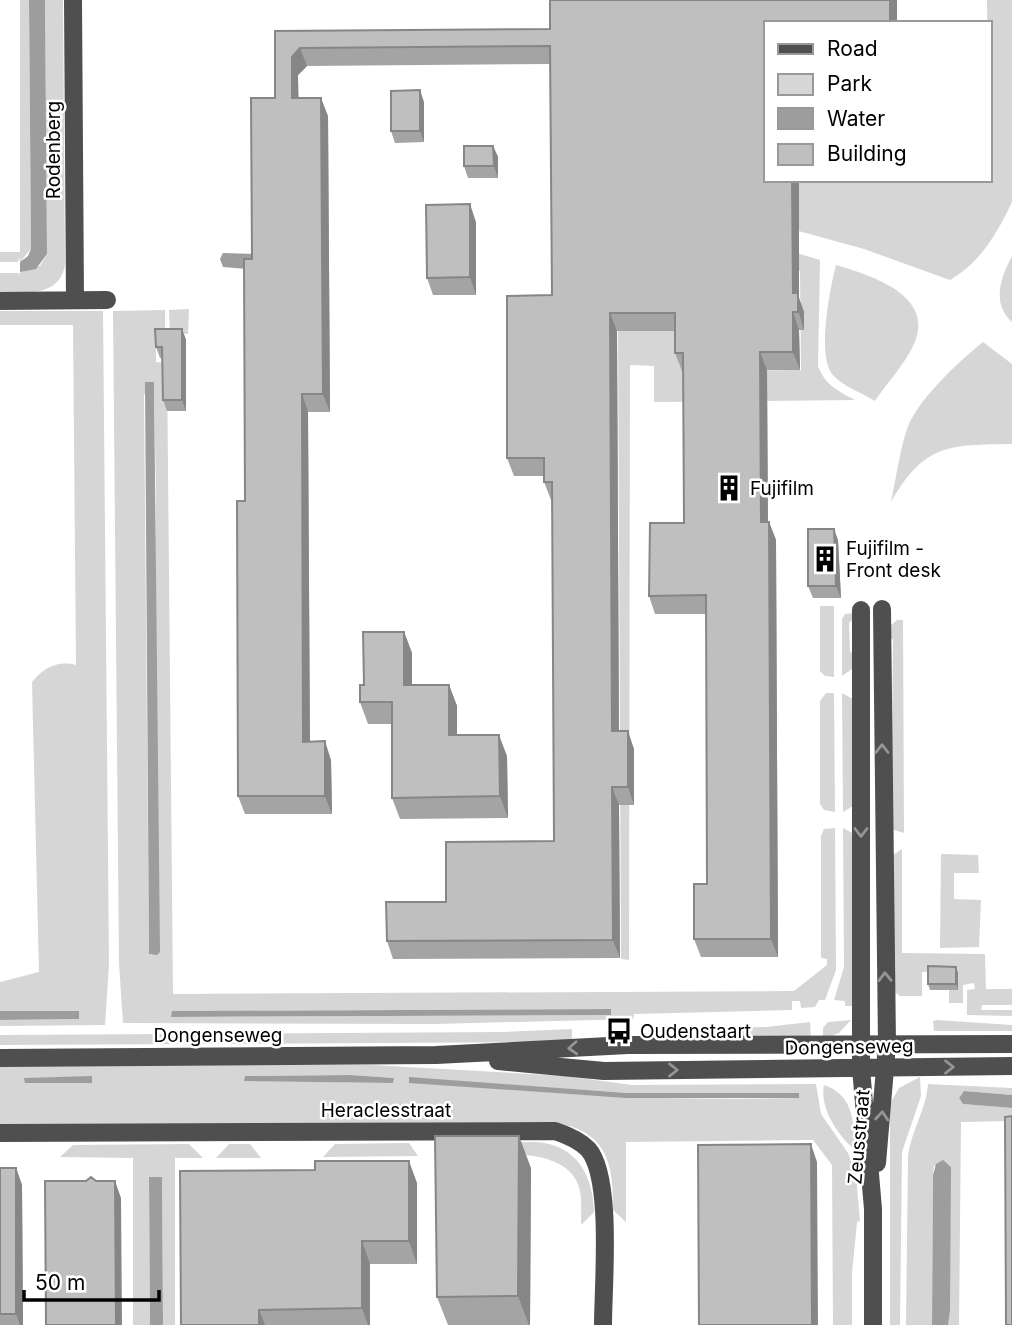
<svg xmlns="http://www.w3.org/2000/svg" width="1012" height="1325" font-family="Inter,sans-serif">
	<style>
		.green { fill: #d6d6d6; fill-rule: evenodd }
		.water { fill: #9d9d9d }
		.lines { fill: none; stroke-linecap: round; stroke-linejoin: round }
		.minor { stroke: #4f4f4f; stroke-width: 18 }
		.wall { fill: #a4a4a4 }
		.shaded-wall { fill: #868686 }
		.building { fill: #bfbfbf; stroke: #868686; stroke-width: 2 }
		.oneway { stroke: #959595 }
		.labels { text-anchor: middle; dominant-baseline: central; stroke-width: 5; stroke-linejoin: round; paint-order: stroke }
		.street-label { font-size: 19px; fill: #000; stroke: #fff }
		.poi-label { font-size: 19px; fill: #000; stroke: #fff; text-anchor: start }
	</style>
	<rect width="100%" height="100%" fill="#fff"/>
	<path class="green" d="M20 0H29L31 249 20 262 19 257 18 262H0V252H20Z
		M45 0H63L65 265C59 298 25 292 0 292V273H19L20 276V272L40 266 47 254Z
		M987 0H1012V202C998 232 980 263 950 280L864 249 773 224 780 248 820 260 818 366C825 385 838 391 855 400L654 402V366L630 365 629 960 621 959 618 331 682 291 683 371 801 370 800 271 682 272 765 180H989Z
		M1012 256V322C991 303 1001 277 1012 256Z
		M836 265C866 274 924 291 918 331 914 355 888 381 875 401 862 393 842 386 832 374 817 355 830 288 836 265Z
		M189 309 188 334H170L169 310Z
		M165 310V334H156V362L167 363 173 994 794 991 827 965V959L821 958V836L824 829 835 828 836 970 825 1000H819L815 1007 801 1008 800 1001H792V1010L634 1014 633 1019 435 1024 123 1023 119 963 113 311ZM154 382 156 494 152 955 149 953 144 395ZM611 1009V1015L171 1017 173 1011Z
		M0 311H103L109 964 105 1025 0 1026V1020L79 1019 0 1018V982L39 972 32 682C43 668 58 660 76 665L73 325H0Z
		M983 342 1012 364V444C949 445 925 443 891 502 896 479 899 455 906 432 915 402 958 362 983 342Z
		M820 606H834V677L825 676 820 671Z
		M854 613V618L849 623 850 651 855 657V667L842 676V619L845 614Z
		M897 620H903L904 833 891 829 893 639 889 638 890 626Z
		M826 693H834L835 812 824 810 820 804V701Z
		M842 693 853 699V806L843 812Z
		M843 828 854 834 856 1006H845V1001L834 1000 844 967Z
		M902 849V953L985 954 986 989H1012V1005H982L981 1010H1012V1016L967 1015V990L975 989 974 983 963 985V1003H949V990L958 989V970L922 972V996H900L893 991V855Z
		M941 854 978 855 979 873H954V899L981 900 979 947 940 948Z
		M851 1020 839 1033 823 1039V1028L828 1022Z
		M937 1020 1012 1025V1031H934L933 1021Z
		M810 1022 811 1041 693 1037 695 1028 766 1027Z
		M572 1029V1038L567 1042 0 1045V1035L504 1032Z
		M0 1065H373L565 1076 632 1085 816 1084 821 1114 848 1153 856 1175 860 1221 857 1222 852 1273V1325H833L832 1165 813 1140 626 1142V1222L613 1210C613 1173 611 1139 570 1126H0ZM351 1075 394 1078 393 1083 245 1081V1076ZM409 1078 627 1093H799L798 1098C668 1101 538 1096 409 1078Z
		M920 1077 921 1096 902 1152 900 1325H890V1104L899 1088Z
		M928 1084 1012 1088V1095L964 1091 959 1098 963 1104 1012 1108V1121L961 1122 959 1325H948L950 1165 934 1166 933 1175 932 1325H906L908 1157C911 1131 926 1110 928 1084Z
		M824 1085C854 1095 854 1123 855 1150 839 1137 819 1108 824 1085Z
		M536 1142C577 1145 593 1175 594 1212L581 1225C581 1211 583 1195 577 1182 559 1143 482 1156 445 1156L457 1143Z
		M409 1143 418 1156 323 1157 335 1144Z
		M189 1144 203 1158H175V1325H163L162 1178H149L150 1325H133V1158L60 1157 73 1145Z
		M229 1144H250L261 1158H216Z"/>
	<path class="water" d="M29 0H45L47 254 36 269 20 272V262L28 256 31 249Z
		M223 253 298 255 247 269 223 267 220 259Z
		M145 382H154L160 952 157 955 149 954Z
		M611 1009V1015L171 1017 172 1011Z
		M0 1011H79V1019L0 1020Z
		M351 1075 394 1078 393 1083 244 1081 245 1076Z
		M92 1076V1083H25L24 1078Z
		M409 1077 627 1093H799V1098H626L409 1083Z
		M964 1091 1012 1095V1108L963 1104 959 1098Z
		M943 1160 951 1167 950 1310 948 1325H932L933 1175 936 1164Z
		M149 1177H162L163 1325H150Z"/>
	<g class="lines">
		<path class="minor" d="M73 0 75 300
			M0 301 107 300
			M861 610V1068L873 1209V1325
			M0 1058 436 1055 628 1045 1012 1044
			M498 1061 604 1071 1012 1066
			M0 1133 555 1131C567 1135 579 1140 588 1149 613 1177 603 1285 603 1325
			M877 1163 887 1045 882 609"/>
	</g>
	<path class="wall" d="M897 0V23H765V180H799V298L804 312V330H799L800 370H767L768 522H769L776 540 778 957H701L694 939 707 884 706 614H655L649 596 684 523 683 371H682L675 353V331H617L619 731 634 749V805H619L620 958 393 959 387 941 446 902 554 841 552 500H551L544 482V476H514L507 458 552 295 550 64 307 66 298 75V98L328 116 330 412H308L310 742 331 760 332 814H245L238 796 245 501 252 259 275 98V31L550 29Z
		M424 102V142L395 143 391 131Z
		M493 146 498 157V178H468L464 166Z
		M476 222V295H433L427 278Z
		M182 329 186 340V411H167L163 400 162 358H160L156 347Z
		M838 540 841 598H813L808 586Z
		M404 632 412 653V685H449L457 706V735L507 756 508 818 400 819 392 798V724H368L360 702 364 685Z
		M958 972V990H930L928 984Z
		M0 1168H16L22 1185 23 1325H0Z
		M531 1168 530 1325H448L437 1297Z
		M417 1183V1264H370V1325H181Z"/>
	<path class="shaded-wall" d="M890 0H897V23H890Z
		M300 48 307 66 298 75 299 116 292 98V57Z
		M420 90 424 102V142L420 131Z
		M321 98 328 116 330 412 323 394Z
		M493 146 498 157V178L494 166Z
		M792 180H799V298L804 312V330L793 293Z
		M470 204 476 222V295L470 277Z
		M793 312 799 330 800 370 793 352Z
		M610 313 617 331 619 749 612 731Z
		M182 329 186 340V411L182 400Z
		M760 352 767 370 768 540 761 522Z
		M302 394 308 412 310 760 303 742Z
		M769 522 776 540 778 957 771 939Z
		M834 529 838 540 841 598 836 586Z
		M404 632 412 653V706L404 685Z
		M449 685 457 706V756L449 735Z
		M628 731 634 749V805L628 787Z
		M499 735 507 756 508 818 500 796Z
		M325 741 331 760 332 814 325 796Z
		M612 787 619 805 620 958 613 940Z
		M956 967 958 972V990L956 984Z
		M519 1136 531 1168 530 1325H529L518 1296Z
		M811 1144 817 1162 818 1325H812Z
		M409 1161 417 1183V1264L409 1241Z
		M16 1168 22 1185 23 1325H20L16 1314Z
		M115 1181 121 1198 122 1325H116Z
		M362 1241 370 1264V1325H368L362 1308Z
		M259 1310 265 1325H259Z"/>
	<path class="building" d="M550 0H890V23H765V180H792L793 293H798V312H793V352H760L761 522H769L771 939H694V884H707L706 595 649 596 650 523H684L683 353H675V313H610L612 731H628V787H612L613 940 387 941 386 902H446V842L554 841 552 482H544V458H507V296L552 295 550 46 300 48 292 57V98H321L323 394H302L303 742 325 741V796H238L237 501H245L244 259H252L251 98H275V31L550 29Z
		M420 90V131H391V91Z
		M464 146H493L494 166H464Z
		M470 204V277L427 278 426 205Z
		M155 329H182V400H163L162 347H156Z
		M808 529H834L836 586H808Z
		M363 632H404V685H449V735H499L500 796 392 798V702H360V685H364Z
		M928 966 956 967V984H928Z
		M1012 1116V1325H1006L1005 1117Z
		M435 1136H519L518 1296 437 1297Z
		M811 1144 812 1325H699L698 1145Z
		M315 1161H409V1241H362V1308L259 1310V1325H181L180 1171 315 1170Z
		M0 1168H16V1314H0Z
		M91 1177 96 1181H115L116 1325H46L45 1181H86Z"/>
	<defs><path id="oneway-chevron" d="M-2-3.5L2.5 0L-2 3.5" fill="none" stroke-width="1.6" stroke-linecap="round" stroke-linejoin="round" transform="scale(1.75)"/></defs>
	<g class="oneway">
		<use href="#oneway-chevron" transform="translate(882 749) rotate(-90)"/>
		<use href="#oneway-chevron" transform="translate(861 832) rotate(90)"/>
		<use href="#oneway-chevron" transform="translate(885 977) rotate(-91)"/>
		<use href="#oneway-chevron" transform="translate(573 1048) rotate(177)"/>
		<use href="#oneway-chevron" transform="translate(949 1067)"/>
		<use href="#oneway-chevron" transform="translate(673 1070)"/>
		<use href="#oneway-chevron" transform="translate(882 1116) rotate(-85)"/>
	</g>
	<defs>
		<g id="building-bare" transform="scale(2.1)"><path d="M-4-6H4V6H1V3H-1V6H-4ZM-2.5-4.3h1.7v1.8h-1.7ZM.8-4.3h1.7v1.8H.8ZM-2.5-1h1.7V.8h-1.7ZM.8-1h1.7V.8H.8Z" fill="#000" stroke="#fff" stroke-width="2.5" paint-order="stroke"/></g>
		<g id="bus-bare" transform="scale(2.1)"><path d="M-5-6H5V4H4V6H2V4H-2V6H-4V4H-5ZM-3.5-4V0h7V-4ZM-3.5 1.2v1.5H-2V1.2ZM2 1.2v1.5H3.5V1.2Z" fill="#000" stroke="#fff" stroke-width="2.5" paint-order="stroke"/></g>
	</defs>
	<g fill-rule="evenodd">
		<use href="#building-bare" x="729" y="488"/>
		<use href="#building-bare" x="825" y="559"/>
		<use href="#bus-bare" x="619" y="1031"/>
	</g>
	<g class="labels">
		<g class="street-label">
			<text transform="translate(53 150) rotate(-90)">Rodenberg</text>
			<text x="218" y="1035">Dongenseweg</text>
			<text transform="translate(849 1047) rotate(-1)">Dongenseweg</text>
			<text x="386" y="1110">Heraclesstraat</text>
			<text transform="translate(859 1137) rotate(-85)">Zeusstraat</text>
		</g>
		<g class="poi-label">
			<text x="750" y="488">Fujifilm</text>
			<text x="846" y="548">Fujifilm -<tspan x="846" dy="22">Front desk</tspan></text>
			<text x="640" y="1031">Oudenstaart</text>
		</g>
	</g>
	<rect x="764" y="21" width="228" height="161" fill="#ffffff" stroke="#999999" stroke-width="2"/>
	<rect x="778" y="44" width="35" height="10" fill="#4f4f4f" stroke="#999999" stroke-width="2"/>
	<text x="827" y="56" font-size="21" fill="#000000">Road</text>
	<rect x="778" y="74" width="35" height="21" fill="#d6d6d6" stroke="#999999" stroke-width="2"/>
	<text x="827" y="91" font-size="21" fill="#000000">Park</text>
	<rect x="778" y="108" width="35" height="21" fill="#9d9d9d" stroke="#999999" stroke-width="2"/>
	<text x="827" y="126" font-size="21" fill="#000000">Water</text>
	<rect x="778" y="144" width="35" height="21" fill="#bfbfbf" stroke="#999999" stroke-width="2"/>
	<text x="827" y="161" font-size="21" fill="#000000">Building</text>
	<path d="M24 1290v10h135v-10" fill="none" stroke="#000000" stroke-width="3.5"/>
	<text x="35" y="1290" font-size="21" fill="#000000" stroke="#ffffff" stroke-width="5" paint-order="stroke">50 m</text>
</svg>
